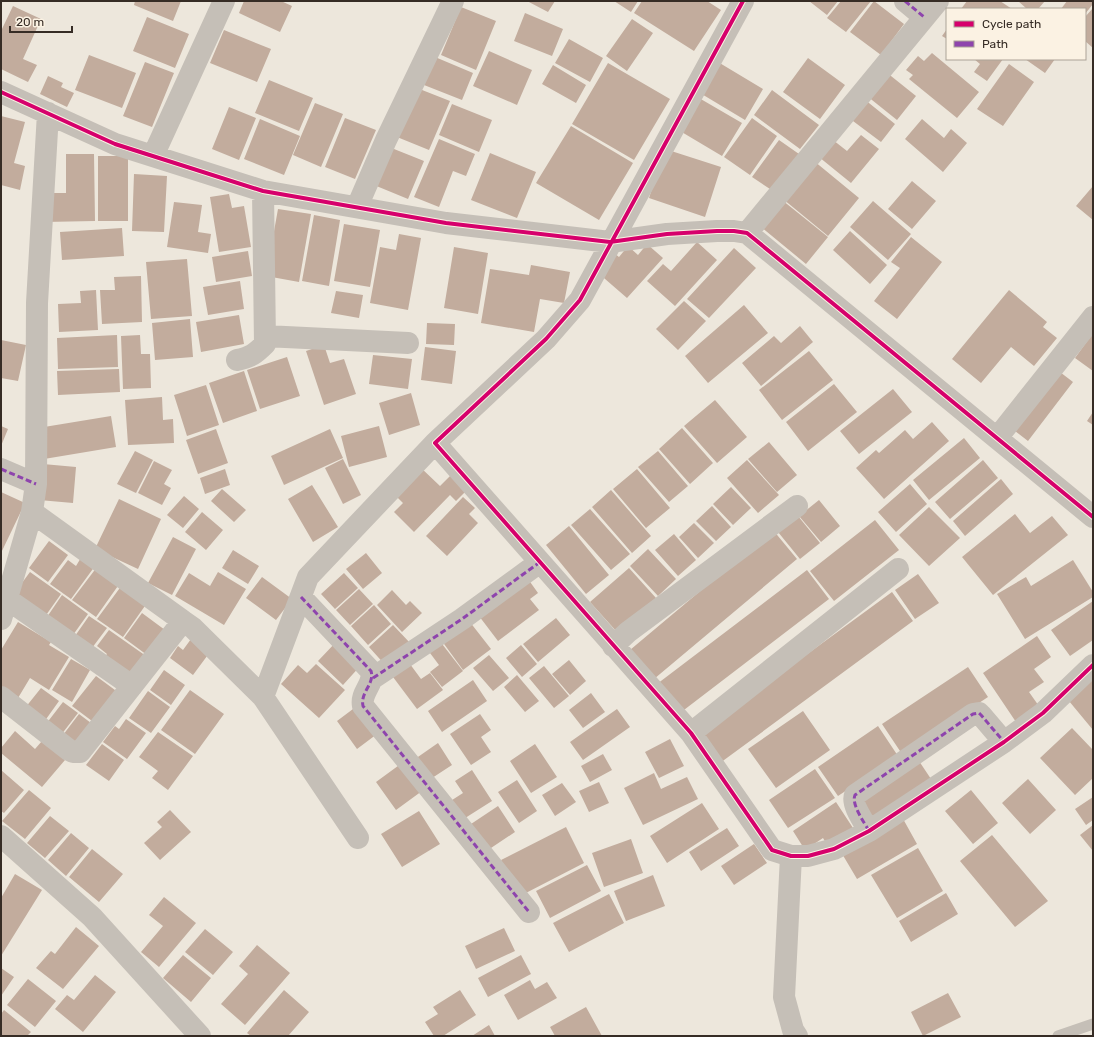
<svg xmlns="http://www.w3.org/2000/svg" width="1094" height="1037" font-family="Rubik,sans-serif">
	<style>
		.building { fill: #c2ac9d }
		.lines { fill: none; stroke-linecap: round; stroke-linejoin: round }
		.service { stroke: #c5bfb7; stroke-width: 11 }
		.minor { stroke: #c5bfb7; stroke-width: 22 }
		.quiet { stroke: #8e44ad; stroke-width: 3; stroke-dasharray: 6 3; stroke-linecap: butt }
		.cycleway-casing { stroke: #fbf2e3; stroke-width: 6 }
		.cycleway { stroke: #d6006c; stroke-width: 4 }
	</style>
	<rect width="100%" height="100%" fill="#ede7dc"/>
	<path class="building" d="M135 1H181L173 21 134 5Z
		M244 1H281L292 6 280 32 239 13Z
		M527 1H555L548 12Z
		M614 1H638L631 12Z
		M642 1H707L721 10 694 51 634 13Z
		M809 1H838L827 15Z
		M841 1H871L846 32 827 18Z
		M874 1 904 24 881 55 850 32Z
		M967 1H1000L1012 9H961Z
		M1018 1H1045L1038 9H1027Z
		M1067 1H1093V4L1085 14V9H1061Z
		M13 6 41 19 23 59 37 65 28 82 1 69V31Z
		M461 7 496 21 476 70 441 55Z
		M1093 8V48L1085 41V17Z
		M525 13 563 29 552 56 514 41Z
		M147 17 189 34 175 68 133 51Z
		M632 19 653 33 627 71 606 56Z
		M947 29V39L942 36Z
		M224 30 271 49 257 82 210 63Z
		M569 39 603 58 590 82 555 63Z
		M489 51 532 70 517 105 473 86Z
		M932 53 979 92 957 118 909 79 913 75 906 70 918 56 924 61Z
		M89 55 136 73 122 108 75 90Z
		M435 57 473 73 462 100 424 85Z
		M808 58 845 85 820 119 783 92Z
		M974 59H1003L987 81 974 72 980 64Z
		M1025 59H1055L1045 73Z
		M145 62 174 73 152 127 123 116Z
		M718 62 763 89 745 120 700 93Z
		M608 63 670 99 634 160 572 124Z
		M1009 64 1034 82 1003 126 977 109Z
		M553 65 586 85 576 103 542 84Z
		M886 72 916 96 897 120 867 96Z
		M48 76 63 83 61 87 74 93 67 107 40 94Z
		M269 80 313 98 299 131 255 113Z
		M417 88 450 101 429 150 397 137Z
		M772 90 819 125 800 149 754 115Z
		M699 98 742 123 722 156 680 131Z
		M864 99 895 124 881 142 849 118Z
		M315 103 343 114 321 167 293 155Z
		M452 104 492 120 479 152 439 135Z
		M229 107 256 118 239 160 212 149Z
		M1 116 25 122 14 163 25 166 20 190 1 185Z
		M345 118 376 130 355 179 325 167Z
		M752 118 777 136 750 175 724 157Z
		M260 119 300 136 284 175 244 159Z
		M922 119 944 138 951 129 967 143 943 172 905 139Z
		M571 126 633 163 599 220 536 183Z
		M861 135 879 149 851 183 819 157 833 140 847 151Z
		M439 139 475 154 466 176 453 171 439 207 414 197Z
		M779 140 799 154 773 191 752 177Z
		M389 147 424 161 408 199 374 185Z
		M665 149 721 167 705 217 649 198Z
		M490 153 536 172 517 218 471 200Z
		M66 154H94L95 221 44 222V193H66Z
		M98 156H128V221H98Z
		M814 161 859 198 828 236 783 199Z
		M134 174 167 176 164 232 132 231Z
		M912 181 936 201 912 229 888 209Z
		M1093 186V220L1076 206Z
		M229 194 232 208 244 206 251 247 219 252 210 197Z
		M782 200 828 237 806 264 760 226Z
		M873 201 911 234 888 260 850 227Z
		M174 202 202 205 198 232 211 234 208 253 167 247Z
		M278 209 311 214 299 282 266 276Z
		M314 215 340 220 329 286 302 281Z
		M344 224 380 230 370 287 334 281Z
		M122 228 124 256 62 260 60 232Z
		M850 231 887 265 870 284 833 250Z
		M399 234 421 238 408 310 370 303 380 247 396 250Z
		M911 237 942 262 897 319 874 301 900 268 891 262Z
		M697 242 717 260 675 306 647 281 663 264 671 271Z
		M647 244 663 258 627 298 597 272 614 253 619 257 628 246 638 255Z
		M454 247 488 253 478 314 444 308Z
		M734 248 756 268 709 318 687 299Z
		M248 251 252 276 216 282 212 257Z
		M187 259 192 316 151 319 146 262Z
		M531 265 570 272 564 303 540 299 534 332 481 323 490 269 529 275Z
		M141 276 142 322 102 324 100 290H115L114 277Z
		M240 281 244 309 208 315 203 287Z
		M96 290 98 330 59 332 58 304 81 303 80 291Z
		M1009 290 1047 322 1043 327 1057 338 1034 366 1011 347 981 383 952 359Z
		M336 291 363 295 359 318 331 313Z
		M684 301 706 321 678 350 656 329Z
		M744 305 768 333 708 383 685 356Z
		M239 315 244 344 201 352 196 322Z
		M190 319 193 357 155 360 152 323Z
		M427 323 455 324 454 345 426 344Z
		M800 326 813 342 761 386 742 363 774 336 781 343Z
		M1093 333V371L1075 358Z
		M117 335 118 367 58 369 57 338Z
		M140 335 141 354H150L151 388 123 389 121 336Z
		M1 340 26 345 18 381 1 378Z
		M324 345 330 363 344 359 356 394 324 405 306 351Z
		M425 347 456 351 452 384 421 380Z
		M809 351 833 380 782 420 759 390Z
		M373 355 412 359 408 389 369 384Z
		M287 357 300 396 260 409 247 370Z
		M119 369 120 392 58 395 57 371Z
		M1056 369 1073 382 1028 441 1011 428Z
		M244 371 257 411 223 423 209 383Z
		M834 384 857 412 808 451 786 422Z
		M206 385 219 425 187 436 174 395Z
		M893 389 912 412 859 454 840 431Z
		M411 393 420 425 389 435 379 403Z
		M162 397 163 420 173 419 174 443 128 445 125 400Z
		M715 400 747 437 717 463 684 426Z
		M1093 412V425L1087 421Z
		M111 416 116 447 44 459 38 428Z
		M932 422 949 441 884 499 856 468 876 450 879 453 905 430 913 439Z
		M1 426 8 429 1 446Z
		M379 426 387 457 349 467 341 436Z
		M682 428 713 463 690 484 659 449Z
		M216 429 228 463 198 474 186 440Z
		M330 429 343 458 284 485 271 456Z
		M964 438 980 458 929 500 913 480Z
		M769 442 797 475 777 492 748 459Z
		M135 451 153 460 136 493 117 484Z
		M658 451 688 486 669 502 638 467Z
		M343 459 361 495 343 504 325 468Z
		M747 460 779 495 758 513 727 478Z
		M983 460 998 478 950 519 935 502Z
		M154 461 172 470 164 484 171 488 162 505 138 493Z
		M43 464 76 467 73 503 39 500Z
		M419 466 440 486 454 472 470 487 456 501 450 495 414 532 394 512 403 503 393 493Z
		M225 469 230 485 205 494 200 478Z
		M637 469 670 508 646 528 613 489Z
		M1001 479 1013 494 965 536 953 521Z
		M910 484 927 504 896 532 878 512Z
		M312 485 338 527 313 542 288 499Z
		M731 487 751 508 733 525 713 504Z
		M222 489 246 510 234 522 211 501Z
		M611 490 651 536 632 553 592 507Z
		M1 492 25 503 1 553Z
		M184 496 199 509 183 528 167 515Z
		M463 497 475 508 469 514 478 523 447 556 426 536Z
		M119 499 161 519 138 569 95 549Z
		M819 500 840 526 821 542 799 516Z
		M712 506 731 527 716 541 696 521Z
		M929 507 960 538 929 566 899 535Z
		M590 509 630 554 611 570 571 525Z
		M202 512 223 530 206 550 185 532Z
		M1015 514 1030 533 1052 516 1068 535 993 595 962 557Z
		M798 516 820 543 800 559 778 532Z
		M875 520 899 550 834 601 810 571Z
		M694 523 714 543 698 558 679 537Z
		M569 526 609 575 586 594 546 545Z
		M773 530 797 559 654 679 630 650Z
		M674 534 696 560 678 576 655 550Z
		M173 537 196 549 172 595 148 583Z
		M49 541 68 555 48 582 29 568Z
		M648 549 676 579 658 596 630 566Z
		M233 550 259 566 248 584 222 568Z
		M366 553 382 573 363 589 346 569Z
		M82 556 95 566 71 599 50 584 68 560 76 566Z
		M1073 560 1093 592V597L1025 639 997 594 1026 577 1031 586Z
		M97 567 120 583 96 617 72 600Z
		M629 568 656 598 617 632 590 602Z
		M807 570 829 599 680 713 657 684Z
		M30 572 61 594 44 618 13 595Z
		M218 572 246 589 224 625 175 596 189 573 210 586Z
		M344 573 358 588 335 609 321 594Z
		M918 574 939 603 915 619 895 590Z
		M262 577 292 599 276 620 246 598Z
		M528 579 538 593 530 599 539 610 498 641 479 616Z
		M122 585 147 603 123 637 97 619Z
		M359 589 373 604 350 625 336 610Z
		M392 590 406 605 410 601 422 613 402 632 377 605Z
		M892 592 913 621 720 763 698 734Z
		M62 595 88 614 73 635 47 617Z
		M1093 601V640L1070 656 1051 630Z
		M374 605 391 624 368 645 351 626Z
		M142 613 165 630 147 655 124 638Z
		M89 616 107 628 92 648 75 636Z
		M466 617 491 649 463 670 439 637Z
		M556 618 570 635 538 662 523 644Z
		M18 622 51 642 49 645 69 657 49 690 30 678 18 698 1 688V650Z
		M393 625 411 644 387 667 369 647Z
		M109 630 146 656 128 681 101 661 107 654 97 646Z
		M1037 636 1051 657 1034 669 1044 682 1029 692 1041 709 1018 725 983 673Z
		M191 639 210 652 193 675 170 658 178 646 183 650Z
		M439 640 463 671 442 687 430 672 439 665 427 649Z
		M337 641 362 664 343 685 318 661Z
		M521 645 537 664 522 677 506 658Z
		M489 655 509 678 493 691 473 668Z
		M71 659 90 670 72 702 52 690Z
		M407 660 421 679 430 673 443 690 417 709 390 673Z
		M569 660 586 681 570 695 552 674Z
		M316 664 345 690 319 718 281 684 298 665 307 673Z
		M544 666 569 696 554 708 529 678Z
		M968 667 988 697 902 754 882 724Z
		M164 670 185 685 171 705 150 690Z
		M1093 670V730L1064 695Z
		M517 675 539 701 525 712 504 687Z
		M96 676 119 693 96 724 72 706Z
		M473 680 487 701 442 732 428 711Z
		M41 688 59 701 44 722 25 708Z
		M190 690 224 714 195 754 161 730Z
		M148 691 170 707 151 733 129 718Z
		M591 693 605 712 583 728 569 710Z
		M63 702 78 713 61 735 46 724Z
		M357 706 377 734 357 749 337 721Z
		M617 709 630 727 583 760 570 742Z
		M803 711 830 750 776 788 748 749Z
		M79 714 95 726 78 747 63 735Z
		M480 714 491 730 481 737 491 752 471 765 450 734Z
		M126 719 146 733 127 759 103 742 115 726 119 729Z
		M878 726 898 756 838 796 818 767Z
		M1072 728 1093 750V778L1075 795 1040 758Z
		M15 731 35 749 42 741 65 760 42 787 1 753V748Z
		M158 732 193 756 168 790 152 778 158 771 139 757Z
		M670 739 684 766 659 778 645 752Z
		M438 743 452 765 429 780 415 759Z
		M102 744 124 760 109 781 86 765Z
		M535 744 557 777 531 793 510 761Z
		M603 754 612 770 590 782 581 766Z
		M917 758 933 782 873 823 857 799Z
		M402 763 422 791 396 810 376 782Z
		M815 769 835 798 788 828 769 800Z
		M1 770 24 790 4 813 1 811Z
		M472 770 492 801 462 820 449 802 463 793 455 781Z
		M654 773 661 789 687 777 698 799 643 825 624 788Z
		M1028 779 1056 810 1030 834 1002 803Z
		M517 780 537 811 519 823 498 792Z
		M599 782 609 803 589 812 579 791Z
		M562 783 576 802 555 816 542 795Z
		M29 790 51 808 25 839 2 821Z
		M971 790 998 823 973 844 945 811Z
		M1093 797V820L1086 825 1075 809Z
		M836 802 853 828 827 845 823 838 805 850 793 831Z
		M702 803 719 829 667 863 650 836Z
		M498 806 515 832 488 850 471 824Z
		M170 810 191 832 160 860 144 843 162 827 157 822Z
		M419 811 440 844 402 867 381 834Z
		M50 816 69 831 45 858 27 843Z
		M902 817 917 844 857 879 841 852Z
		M1093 825V851L1080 835Z
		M566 827 584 863 520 896 501 860Z
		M727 828 739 846 701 871 689 852Z
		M71 833 89 848 66 876 48 860Z
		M992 835 1048 901 1015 927 960 861Z
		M631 839 643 873 604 887 592 853Z
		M754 844 767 863 734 885 721 866Z
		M918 848 943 891 897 918 871 875Z
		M92 849 123 874 99 902 69 877Z
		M587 865 601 891 550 918 536 891Z
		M15 874 42 890 1 956V898Z
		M653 875 665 906 626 921 614 891Z
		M946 893 958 914 911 942 899 921Z
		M609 894 624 923 569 952 553 923Z
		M164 897 196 923 159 967 141 952 163 926 149 915Z
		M76 927 99 946 63 989 36 968 51 951 55 954Z
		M504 928 515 951 476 969 465 946Z
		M205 929 233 952 213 975 185 952Z
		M257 945 290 973 245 1025 221 1004 248 974 239 966Z
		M183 955 211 978 191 1002 163 978Z
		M521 955 531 974 488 997 478 978Z
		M1 968 14 977 1 996Z
		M95 975 116 992 83 1032 55 1009 67 995 74 1000Z
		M28 979 56 1001 35 1027 7 1005Z
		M530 980 535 989 547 982 557 998 518 1020 504 995Z
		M284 990 309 1012 288 1036H251L247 1033Z
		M460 990 476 1015 443 1036H434L425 1022 438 1014 433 1007Z
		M948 993 961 1017 923 1036 911 1012Z
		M586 1007 602 1036H555L550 1027Z
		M4 1010 31 1032 27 1036H1V1014Z
		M489 1025 495 1036H472Z"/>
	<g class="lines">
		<path class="service" d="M1058 1036 1093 1024"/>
		<path class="minor" d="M743 1 580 300 546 339 435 443 691 733 772 850 791 856H808L834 849 869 831 1004 742 1043 713 1093 665
			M905 1 924 17
			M1 92 115 144 263 191 446 223 610 242 667 234 717 231H734L747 233 1093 517
			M153 156 224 1
			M357 207 386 140 453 1
			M747 233 938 1
			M265 336 408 343
			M237 360C251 357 255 354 265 344L263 191
			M997 438 1093 317
			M1 469 36 484
			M301 597 371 671C375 684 360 692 363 706L529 912
			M7 599 132 686
			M1 619 32 512 36 484 37 303 48 113
			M183 621 193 628 263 697 308 577 435 443
			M613 646 628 632 797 506
			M373 678 462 619 540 562
			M1 697 69 750 73 752H80L183 621 32 512
			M263 697 358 838
			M691 733 898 569
			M869 831C864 822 851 804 855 795L973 714 979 713 981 715 1004 742
			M1 836 92 917 200 1036
			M791 856 784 997 793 1030 797 1036"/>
		<path class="quiet" d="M905 1 924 17
			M1 469 36 484
			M301 597 371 671C375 684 360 692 363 706L529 912
			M373 678 462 619 540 562
			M869 831C864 822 851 804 855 795L973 714 979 713 981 715 1004 742"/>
		<g class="cycleway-casing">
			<path id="cycleway" d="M743 1 580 300 546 339 435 443 691 733 772 850 791 856H808L834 849 869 831 1004 742 1043 713 1093 665
				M1 92 115 144 263 191 446 223 610 242 667 234 717 231H734L747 233 1093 517"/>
		</g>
		<use href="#cycleway" class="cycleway"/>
	</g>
	<rect width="1094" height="1037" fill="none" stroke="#362c25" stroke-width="4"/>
	<rect x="946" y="8" width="140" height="52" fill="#fbf2e3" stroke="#aca397"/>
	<rect x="954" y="21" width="20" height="6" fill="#d6006c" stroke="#aca397"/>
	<text x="982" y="28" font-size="12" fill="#362c25">Cycle path</text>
	<rect x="954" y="41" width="20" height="6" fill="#8e44ad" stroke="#aca397"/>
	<text x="982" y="48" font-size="12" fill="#362c25">Path</text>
	<path d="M10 26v6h62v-6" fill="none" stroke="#362c25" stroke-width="2"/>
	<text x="16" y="26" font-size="12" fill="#362c25" stroke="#fbf2e3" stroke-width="3" paint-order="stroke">20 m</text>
</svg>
